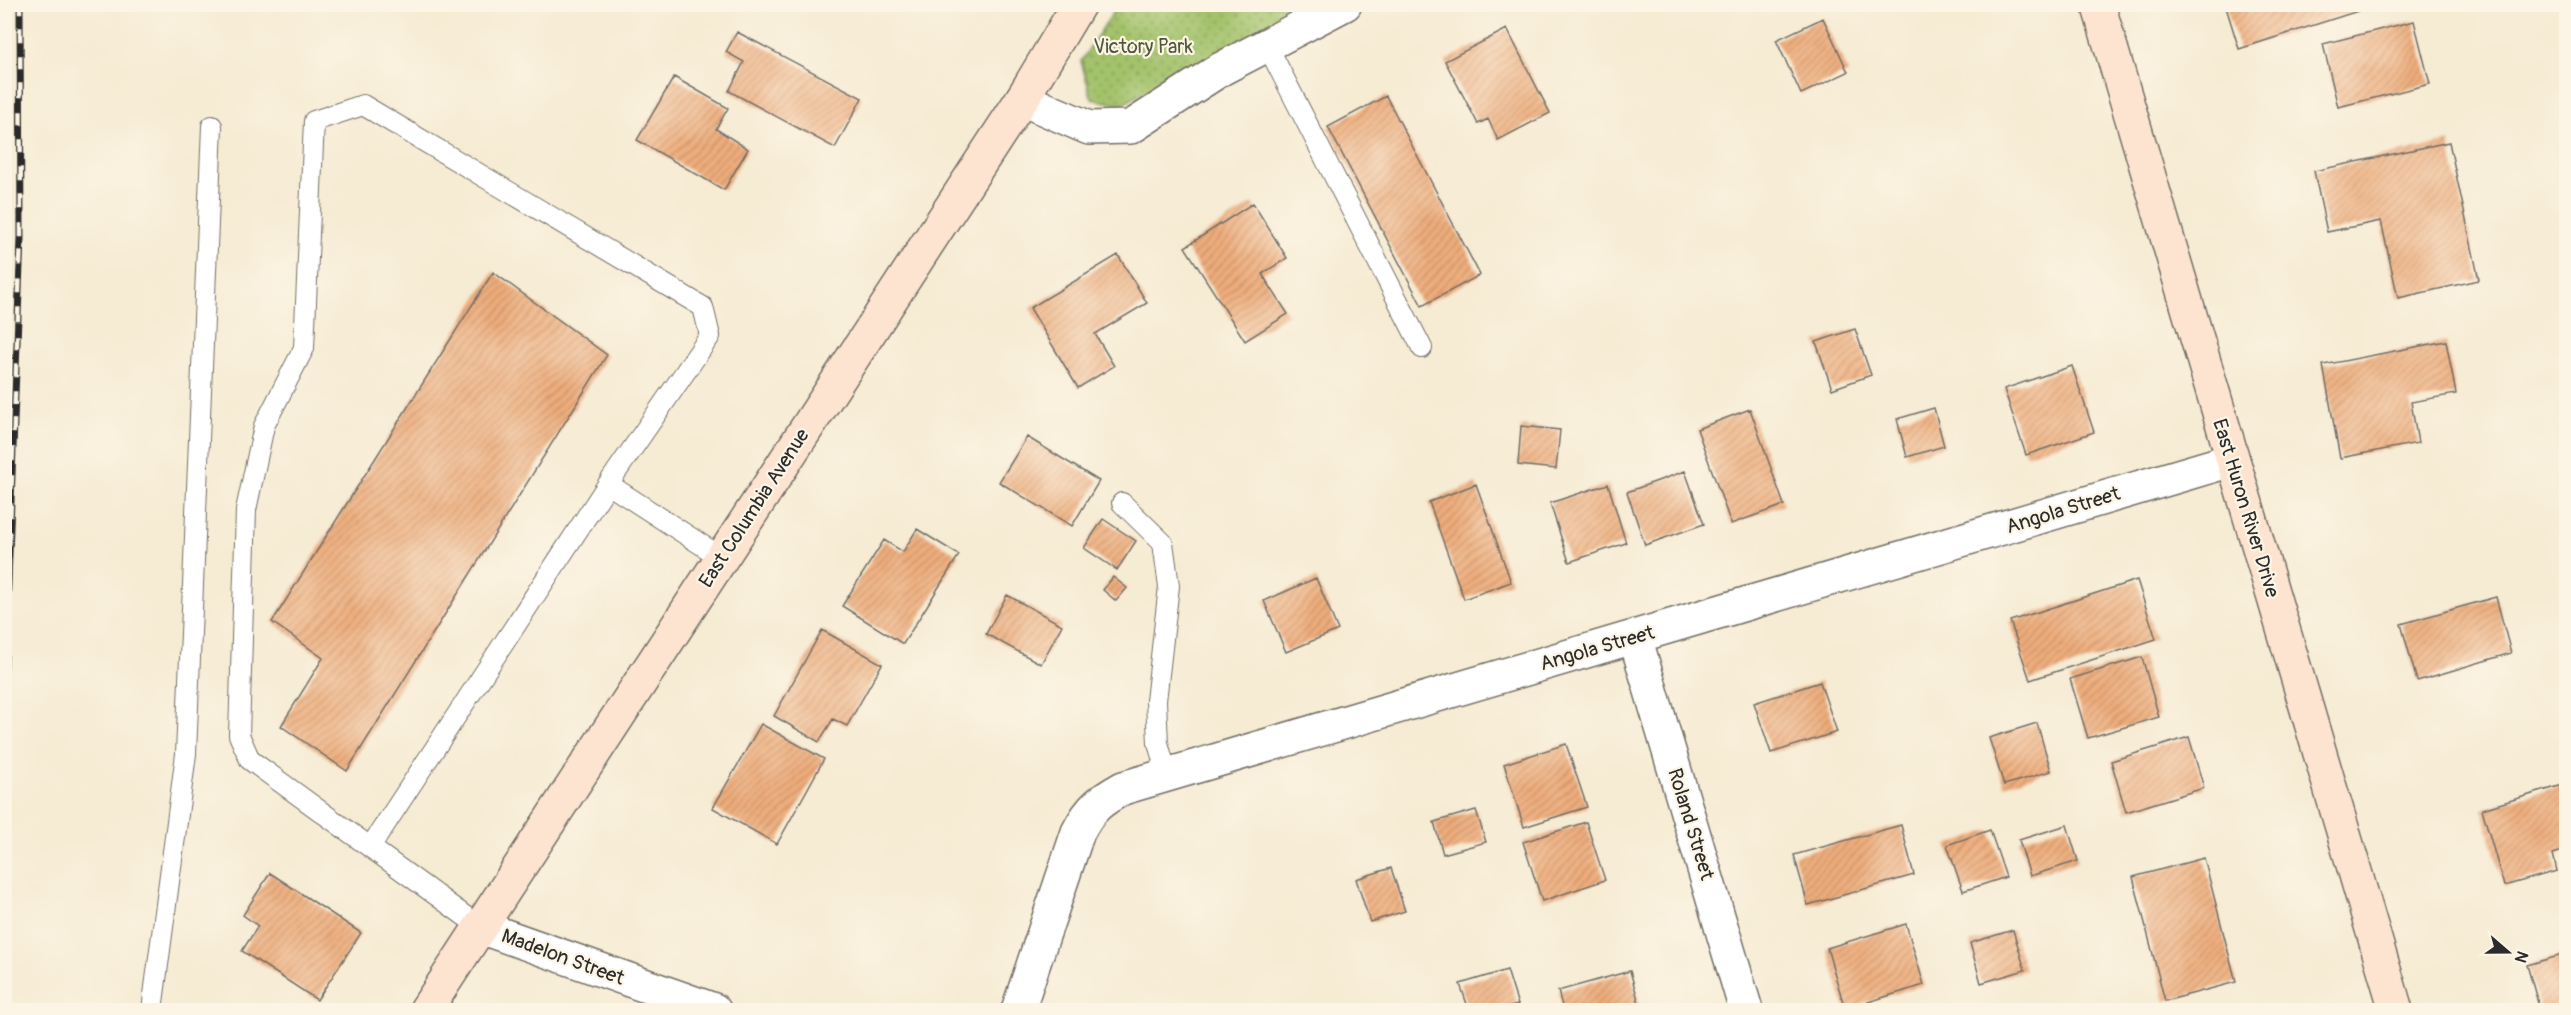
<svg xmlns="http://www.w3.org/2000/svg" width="2571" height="1015" font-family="Pangolin,sans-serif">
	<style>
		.park { fill: url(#park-dots); stroke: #67764a; stroke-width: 1.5 }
		.building { fill: url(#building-hatch) }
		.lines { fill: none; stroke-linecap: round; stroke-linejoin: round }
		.lane-casing { stroke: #726e66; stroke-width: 22 }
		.street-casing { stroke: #726e66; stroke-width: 36 }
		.secondary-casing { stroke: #726e66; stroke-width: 36 }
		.lane { stroke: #fff; stroke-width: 20 }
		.street { stroke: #fff; stroke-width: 33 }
		.secondary { stroke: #fde4d0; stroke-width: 33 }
		.rail-casing { stroke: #2b2b2b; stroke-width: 7 }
		.rail { stroke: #fcf5e5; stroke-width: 4.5; stroke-dasharray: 14; stroke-linecap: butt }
		.labels { text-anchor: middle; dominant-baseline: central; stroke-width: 4.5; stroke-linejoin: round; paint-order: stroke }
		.park-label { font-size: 20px; fill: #4f583e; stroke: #fcf5e5 }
		.street-label { font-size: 20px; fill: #2b2b2b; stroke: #fcf5e5 }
	</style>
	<defs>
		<pattern id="park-dots" width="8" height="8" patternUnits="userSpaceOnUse" patternTransform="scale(1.5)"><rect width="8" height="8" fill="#a3c26a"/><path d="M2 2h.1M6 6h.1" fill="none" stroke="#859e57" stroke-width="1.8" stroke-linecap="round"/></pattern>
		<pattern id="building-hatch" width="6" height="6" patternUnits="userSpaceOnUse" patternTransform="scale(1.5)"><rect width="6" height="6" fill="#efad7c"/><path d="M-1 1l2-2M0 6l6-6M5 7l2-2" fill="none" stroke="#c28d66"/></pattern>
	</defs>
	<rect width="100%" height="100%" fill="#fcf5e5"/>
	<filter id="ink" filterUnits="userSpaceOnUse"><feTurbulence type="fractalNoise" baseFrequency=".0167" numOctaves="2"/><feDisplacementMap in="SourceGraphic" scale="12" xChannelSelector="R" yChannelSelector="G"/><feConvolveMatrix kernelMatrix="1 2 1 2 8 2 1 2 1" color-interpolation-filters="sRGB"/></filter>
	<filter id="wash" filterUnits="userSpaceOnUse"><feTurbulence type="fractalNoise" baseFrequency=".008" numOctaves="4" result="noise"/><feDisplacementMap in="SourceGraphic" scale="24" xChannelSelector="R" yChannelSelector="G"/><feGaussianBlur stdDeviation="1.35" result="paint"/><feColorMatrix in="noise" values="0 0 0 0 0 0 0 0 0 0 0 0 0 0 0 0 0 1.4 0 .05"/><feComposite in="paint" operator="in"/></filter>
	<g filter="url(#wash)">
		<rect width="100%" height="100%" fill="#f6ebd3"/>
		<path class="park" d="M1118 5H1306L1121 105 1092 99 1081 61Z"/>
		<g id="blocks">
			<path class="building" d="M2225 4H2377V5L2239 49Z
				M1823 18 1848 72 1801 94 1776 40Z
				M2414 21 2430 84 2338 107 2323 44Z
				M1507 29 1550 113 1498 140 1488 119 1478 124 1445 61Z
				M737 32 862 98 835 148 729 91 744 62 726 52Z
				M674 77 728 108 716 129 748 149 724 190 637 140Z
				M1386 96 1480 275 1422 306 1328 127Z
				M2449 142 2479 280 2398 298 2381 221 2327 232 2314 171Z
				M1253 203 1287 258 1262 274 1288 314 1245 341 1185 247Z
				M1118 255 1147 303 1095 334 1114 366 1078 388 1030 308Z
				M493 272 607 355 347 771 281 726 323 658 272 622Z
				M1855 329 1871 375 1832 389 1816 342Z
				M2446 341 2456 394 2411 402 2418 443 2340 458 2323 365Z
				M2072 366 2094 432 2026 455 2004 389Z
				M1934 408 1944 446 1907 457 1897 419Z
				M1750 409 1784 505 1731 524 1697 429Z
				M1521 426 1560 430 1556 469 1518 465Z
				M1027 437 1099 481 1072 526 999 482Z
				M1685 471 1704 524 1645 545 1627 492Z
				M1476 484 1511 582 1464 599 1429 502Z
				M1608 484 1626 543 1569 562 1550 503Z
				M1103 519 1136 541 1117 570 1084 548Z
				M917 529 959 555 903 644 842 606 884 540 903 552Z
				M1113 577 1127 588 1116 601 1103 590Z
				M1316 578 1338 630 1286 652 1264 601Z
				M2137 580 2156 639 2030 680 2010 621Z
				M1007 595 1062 625 1041 664 986 634Z
				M2496 597 2511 653 2417 681 2401 624Z
				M822 630 882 664 847 726 833 719 819 742 774 716Z
				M2142 657 2159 717 2088 738 2070 679Z
				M1820 682 1837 732 1771 753 1754 703Z
				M2037 723 2051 771 2004 785 1989 738Z
				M761 724 824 759 777 844 713 808Z
				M2189 737 2204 788 2126 812 2111 761Z
				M1566 744 1587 807 1524 827 1504 764Z
				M2563 785 2566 796V850L2553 854 2557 871 2504 886 2482 809Z
				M1476 810 1486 842 1443 854 1434 822Z
				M1586 822 1605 880 1542 901 1523 842Z
				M1901 825 1914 875 1808 905 1794 855Z
				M2067 825 2078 861 2030 876 2019 840Z
				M1990 830 2006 877 1963 891 1947 845Z
				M2204 858 2236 982 2165 1001 2133 877Z
				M1391 868 1405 911 1370 922 1356 879Z
				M270 873 361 933 317 1000 242 951 258 926 243 915Z
				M1906 924 1924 985 1845 1009 1827 948Z
				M2013 930 2025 970 1981 983 1970 943Z
				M2566 954V1010H2540L2527 965Z
				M1507 970 1518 1005 1499 1010H1469L1460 984Z
				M1630 971 1641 1010H1563L1558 991Z"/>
		</g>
	</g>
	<g filter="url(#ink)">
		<use href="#blocks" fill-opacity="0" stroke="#726e66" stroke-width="1.5"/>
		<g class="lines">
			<g class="lane-casing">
				<path id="lane" d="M1267 45 1422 348
					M608 484 722 558
					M1122 503 1163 543 1169 586 1156 701 1158 743 1167 775
					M371 846 608 484 710 336 703 307 363 105 314 121 304 348 264 426 246 510 239 735 250 760 480 927
					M152 1010 186 754 212 126"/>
			</g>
			<g class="street-casing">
				<path id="street" d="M1022 99 1089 128 1131 127 1221 69 1345 4
					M1635 637 1746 1010
					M480 927 714 1010
					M1018 1010 1078 832C1091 807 1100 801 1123 788L2232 460"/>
			</g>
			<g class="secondary-casing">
				<path id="secondary" d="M2098 4 2396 1010
					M426 1010 1022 99 1079 4"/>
			</g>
			<use href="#lane" class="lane"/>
			<use href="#street" class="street"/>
			<use href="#secondary" class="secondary"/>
			<g class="rail-casing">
				<path id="rail" d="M4 685 21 238 20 4"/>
			</g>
			<use href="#rail" class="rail"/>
		</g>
	</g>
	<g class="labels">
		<g class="park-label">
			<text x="1143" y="46">Victory Park</text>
		</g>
		<g class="street-label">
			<text transform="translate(754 508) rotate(-57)">East Columbia Avenue</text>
			<text transform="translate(2246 508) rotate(73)">East Huron River Drive</text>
			<text transform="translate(2063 510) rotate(-17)">Angola Street</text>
			<text transform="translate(1597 648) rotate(-16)">Angola Street</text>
			<text transform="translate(1691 824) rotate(73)">Roland Street</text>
			<text transform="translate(563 957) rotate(20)">Madelon Street</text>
		</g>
	</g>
	<rect width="2571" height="1015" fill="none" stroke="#fcf5e5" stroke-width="24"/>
	<g transform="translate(2508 952) rotate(110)" stroke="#fcf5e5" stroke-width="4.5" paint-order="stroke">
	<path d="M0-4.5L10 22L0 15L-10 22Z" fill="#2b2b2b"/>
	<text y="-9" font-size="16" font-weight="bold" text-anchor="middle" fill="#2b2b2b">N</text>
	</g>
</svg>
